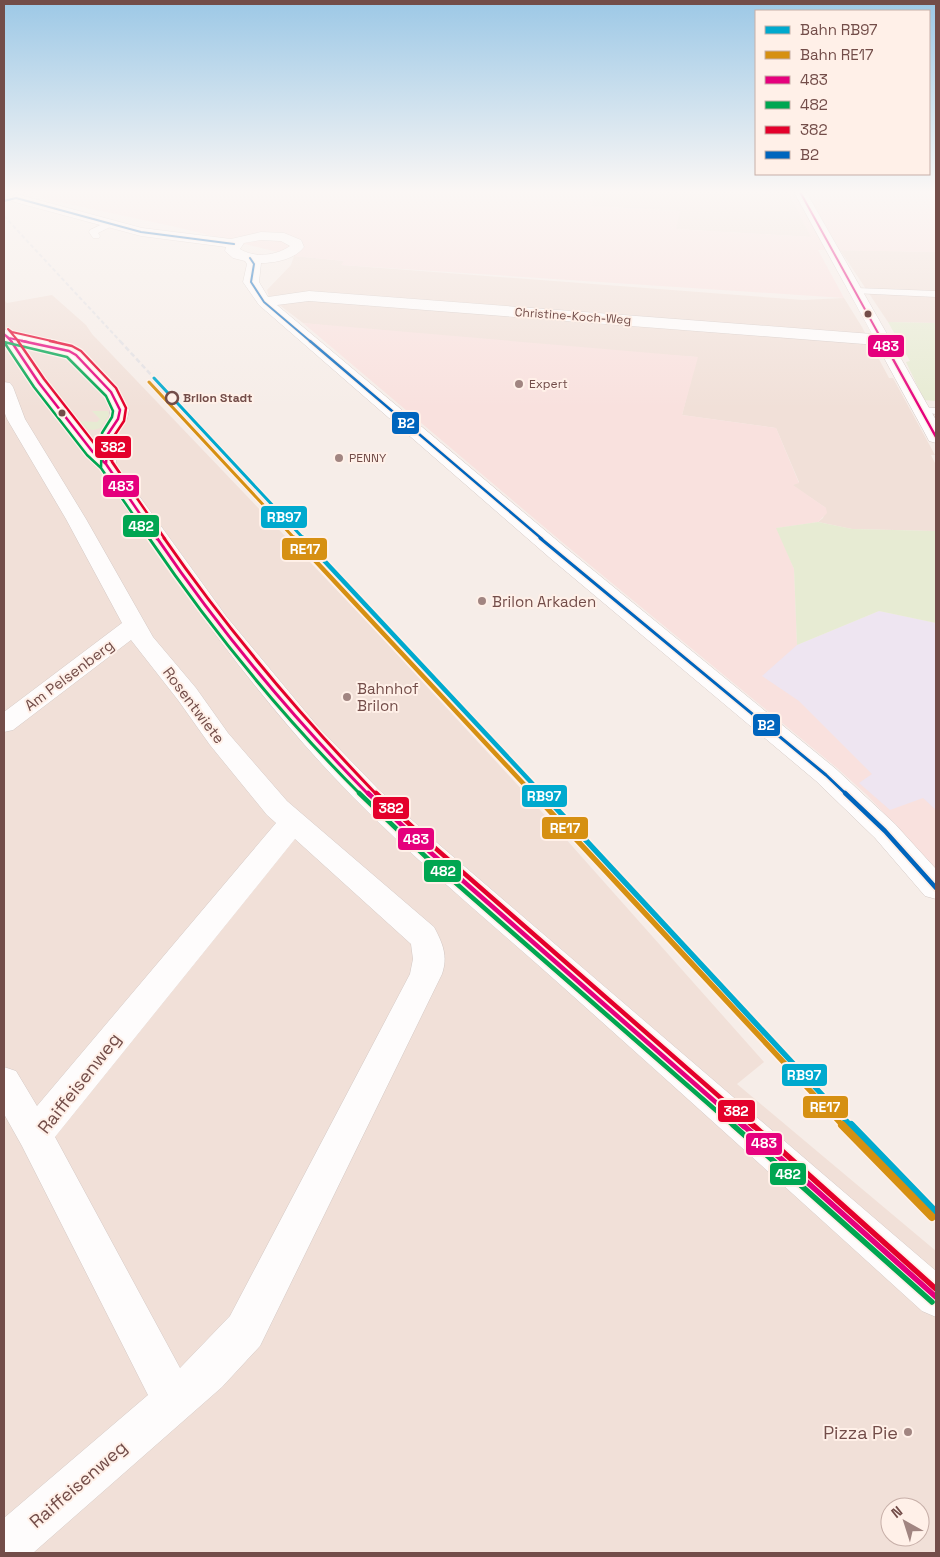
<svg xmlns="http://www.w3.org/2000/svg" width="940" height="1557" font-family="'Space Grotesk',sans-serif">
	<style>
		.residential { fill: #f1e0d8; fill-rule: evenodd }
		.commercial { fill: #f9e1de }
		.education { fill: #eee5f1 }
		.green { fill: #e7ebd3 }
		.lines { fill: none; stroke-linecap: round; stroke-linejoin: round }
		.lane-casing { stroke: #d4c9c5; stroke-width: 1 }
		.street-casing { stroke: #d4c9c5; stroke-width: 1 }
		.lane { fill: #fefcfc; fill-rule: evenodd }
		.street { fill: #fefcfc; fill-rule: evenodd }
		.rail-far1 { stroke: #e2e0e3; stroke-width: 2; stroke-dasharray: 4 2.5; stroke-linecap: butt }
		.rail { stroke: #e2e0e3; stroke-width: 2.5; stroke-dasharray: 5 3; stroke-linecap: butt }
		.bus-1-far4-casing { stroke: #fff0e8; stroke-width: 4 }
		.bus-1-far3-casing { stroke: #fff0e8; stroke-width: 5 }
		.bus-1-far2-casing { stroke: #fff0e8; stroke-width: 6 }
		.bus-1-far1-casing { stroke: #fff0e8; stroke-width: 8 }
		.bus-1-casing { stroke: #fff0e8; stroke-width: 9 }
		.bus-2-far3-casing { stroke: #fff0e8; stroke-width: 5 }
		.bus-2-far2-casing { stroke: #fff0e8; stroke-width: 6 }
		.bus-2-far1-casing { stroke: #fff0e8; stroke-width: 8 }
		.bus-2-casing { stroke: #fff0e8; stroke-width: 9 }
		.bus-3-far4-casing { stroke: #fff0e8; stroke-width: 4 }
		.bus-3-far3-casing { stroke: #fff0e8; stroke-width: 5 }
		.bus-3-far2-casing { stroke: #fff0e8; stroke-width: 6 }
		.bus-3-far1-casing { stroke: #fff0e8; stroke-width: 8 }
		.bus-3-casing { stroke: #fff0e8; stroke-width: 9 }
		.bus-4-far3-casing { stroke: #fff0e8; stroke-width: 4 }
		.bus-4-far2-casing { stroke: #fff0e8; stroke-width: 5 }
		.bus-4-far1-casing { stroke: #fff0e8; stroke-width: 6 }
		.bus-4-casing { stroke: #fff0e8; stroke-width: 8 }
		.bus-1-far4 { stroke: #e5007d; stroke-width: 2 }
		.bus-1-far3 { stroke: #e5007d; stroke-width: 2.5 }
		.bus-1-far2 { stroke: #e5007d; stroke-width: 3 }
		.bus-1-far1 { stroke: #e5007d; stroke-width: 4.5 }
		.bus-1 { stroke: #e5007d; stroke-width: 5.5 }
		.bus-2-far3 { stroke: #00a651; stroke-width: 2.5 }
		.bus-2-far2 { stroke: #00a651; stroke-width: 3 }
		.bus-2-far1 { stroke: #00a651; stroke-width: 4.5 }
		.bus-2 { stroke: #00a651; stroke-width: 5.5 }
		.bus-3-far4 { stroke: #e4002b; stroke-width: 2 }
		.bus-3-far3 { stroke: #e4002b; stroke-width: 2.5 }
		.bus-3-far2 { stroke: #e4002b; stroke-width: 3 }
		.bus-3-far1 { stroke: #e4002b; stroke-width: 4.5 }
		.bus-3 { stroke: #e4002b; stroke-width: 5.5 }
		.bus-4-far3 { stroke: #0065bd; stroke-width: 2 }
		.bus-4-far2 { stroke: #0065bd; stroke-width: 2.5 }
		.bus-4-far1 { stroke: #0065bd; stroke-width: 3 }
		.bus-4 { stroke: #0065bd; stroke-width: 4.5 }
		.rail-1-far3-casing { stroke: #fff0e8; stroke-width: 5.5 }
		.rail-1-far2-casing { stroke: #fff0e8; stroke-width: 8 }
		.rail-1-far1-casing { stroke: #fff0e8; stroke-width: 9 }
		.rail-1-casing { stroke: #fff0e8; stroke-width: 11 }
		.rail-2-far3-casing { stroke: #fff0e8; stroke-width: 5.5 }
		.rail-2-far2-casing { stroke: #fff0e8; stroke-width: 8 }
		.rail-2-far1-casing { stroke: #fff0e8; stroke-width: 9 }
		.rail-2-casing { stroke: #fff0e8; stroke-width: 11 }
		.rail-1-far3 { stroke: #00a9ce; stroke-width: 3 }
		.rail-1-far2 { stroke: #00a9ce; stroke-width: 4.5 }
		.rail-1-far1 { stroke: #00a9ce; stroke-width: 5.5 }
		.rail-1 { stroke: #00a9ce; stroke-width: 8 }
		.rail-2-far3 { stroke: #d69012; stroke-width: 3 }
		.rail-2-far2 { stroke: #d69012; stroke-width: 4.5 }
		.rail-2-far1 { stroke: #d69012; stroke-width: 5.5 }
		.rail-2 { stroke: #d69012; stroke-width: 8 }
		.bus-dot { fill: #734d49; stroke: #fff0e8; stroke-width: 2 }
		.poi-dot { fill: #a18581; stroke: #fff0e8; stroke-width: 2 }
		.stop-dot { fill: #fff0e8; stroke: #734d49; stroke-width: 2.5 }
		.labels { text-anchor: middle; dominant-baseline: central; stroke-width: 4; stroke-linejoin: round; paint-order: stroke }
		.far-street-label { font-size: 12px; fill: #734d49; stroke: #fff0e8 }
		.far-poi-label { font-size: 12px; fill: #734d49; stroke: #fff0e8; text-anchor: start }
		.far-stop-label { font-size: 12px; font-weight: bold; fill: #734d49; stroke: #fff0e8; text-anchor: start }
		.poi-label { font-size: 15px; fill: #734d49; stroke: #fff0e8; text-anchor: start }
		.street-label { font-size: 15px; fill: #734d49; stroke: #fff0e8 }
		.near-street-label { font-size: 18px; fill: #734d49; stroke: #fff0e8 }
		.near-poi-label { font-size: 18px; fill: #734d49; stroke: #fff0e8; text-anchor: end }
		.line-badge { stroke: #fff0e8; stroke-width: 2 }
		.badge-label { font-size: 14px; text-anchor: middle; font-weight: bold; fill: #fff }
	</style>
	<rect width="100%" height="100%" fill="#f6ede8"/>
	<path class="residential" d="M596 190H787L812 237 675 229 679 211 590 206Z
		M840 250 936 252V323L888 322Z
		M294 256 345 261 342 265 803 300 844 298 862 327 889 378H893L935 455H931L936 465V531L852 529 818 522 823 518 826 508 792 485 799 482 776 428 682 415 697 357 461 341 303 323 269 297 267 290 291 265Z
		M52 295 86 325 92 334 372 627 525 793 764 1062 737 1084 936 1251V1553H4V300L7 303ZM890 1507H920V1537H890Z"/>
	<path class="commercial" d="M29 190H596L591 206 680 211 676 229 811 237 787 190H936V252L818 250 844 298 341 265 344 261 294 256 176 227 45 199Z
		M303 323 698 357 682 415 776 428 799 483 793 485 826 508 827 513 818 522 777 528 794 569 797 645 936 623V869L867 795 837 768 562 542Z"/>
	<path class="education" d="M879 611 936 623V810L923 798 890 810 859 783 872 774 799 701 762 676 797 645Z"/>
	<path class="green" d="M888 322 936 323V401L924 400 906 362 910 361Z
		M92 411H108L109 415 100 428C90 432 86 429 79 421L97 422 100 419Z
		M818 522 852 529 936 531V623L879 611 797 645 794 569 776 528Z"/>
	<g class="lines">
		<g class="lane-casing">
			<path id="lane" d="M109 221 112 222V226L98 233 100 236 99 238H93L89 232 90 230Z
				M856 288 936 291V297L853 293V289Z
				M922 407 936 408V414L918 412 916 410 918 408Z"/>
		</g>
		<g class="street-casing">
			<path id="street" d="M793 190H805L936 420V443L929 441 927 437 877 345 309 301 277 305 566 548 836 769 895 824 936 869V899L925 896 875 838 816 781 550 558 259 305 243 282 247 264 245 261 233 258 225 251 226 247 141 236 11 201 10 198 16 194 142 228 231 239 261 232 284 233 301 240 304 247C295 259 276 263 261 263L259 282 268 297 309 291 872 334ZM261 240 281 241 290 246C276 256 254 258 240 249L244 243Z
				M4 329 14 334 75 347 82 351 117 388 129 410 127 419 117 434 116 464 226 616 319 728 379 790 436 842 936 1271V1317L922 1311C803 1203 684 1095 564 988 486 918 404 852 332 775 244 681 171 575 99 468L85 455 30 383 4 343ZM23 346 64 355 70 359C82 371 116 399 109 418 104 430 99 428 98 445L46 380Z
				M4 382 10 383 13 387 25 419 86 519 153 637 196 688 228 733 287 801 434 927C443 944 448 956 442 974L260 1346 222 1387 33 1553H4V1518L148 1395 22 1146 4 1114V1067L16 1071 37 1106 276 823 267 815 210 745 178 700 131 640 13 730 4 732V712L122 623 66 519 7 419 4 411ZM295 839 411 944 413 959 410 974 230 1316 180 1368 55 1137Z"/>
		</g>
		<use href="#lane" class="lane"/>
		<use href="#street" class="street"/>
		<path class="rail-far1" d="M4 216 121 342"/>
		<path class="rail" d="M120 341 154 378"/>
		<g class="bus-1-far4-casing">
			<path id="bus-1-far4" d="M799 190 883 342
				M4 334 9 338 28 342
				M4 334 12 342"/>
		</g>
		<g class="bus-1-far3-casing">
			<path id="bus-1-far3" d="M11 341 39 383 92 451 106 464 121 486
				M22 341 69 351 76 355 111 392 120 410 118 419 108 434 106 464 157 539
				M883 341 936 437"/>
		</g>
		<g class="bus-1-far2-casing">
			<path id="bus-1-far2" d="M157 538C219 629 291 716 369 795"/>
		</g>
		<g class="bus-1-far1-casing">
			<path id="bus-1-far1" d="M368 793 430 852 744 1127"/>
		</g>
		<g class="bus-1-casing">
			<path id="bus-1" d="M743 1125 936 1297"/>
		</g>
		<g class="bus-2-far3-casing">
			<path id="bus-2-far3" d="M4 342 67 357 106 396 113 411 112 417 102 433 101 468 150 539
				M4 342 34 387 87 455 101 468 116 490"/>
		</g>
		<g class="bus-2-far2-casing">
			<path id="bus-2-far2" d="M149 538C211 629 282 716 361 795"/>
		</g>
		<g class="bus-2-far1-casing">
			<path id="bus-2-far1" d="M359 793 426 857 735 1127"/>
		</g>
		<g class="bus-2-casing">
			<path id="bus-2" d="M733 1125 932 1302"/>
		</g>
		<g class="bus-3-far4-casing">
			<path id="bus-3-far4" d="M8 329 12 332 56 342
				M8 329 19 342"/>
		</g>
		<g class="bus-3-far3-casing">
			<path id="bus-3-far3" d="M18 341 44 379 97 447 111 460 126 482
				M50 341 72 346 81 351 116 388 126 408 124 421 114 436 112 462 165 539"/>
		</g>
		<g class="bus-3-far2-casing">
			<path id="bus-3-far2" d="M164 538C227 629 300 715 377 795"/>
		</g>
		<g class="bus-3-far1-casing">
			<path id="bus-3-far1" d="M376 793 434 847 754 1127"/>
		</g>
		<g class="bus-3-casing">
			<path id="bus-3" d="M753 1125 936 1289"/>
		</g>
		<g class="bus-4-far3-casing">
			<path id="bus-4-far3" d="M4 201 16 198 141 232 234 244
				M250 258 254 264 251 282 264 302 311 342"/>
		</g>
		<g class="bus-4-far2-casing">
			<path id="bus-4-far2" d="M310 341 542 539"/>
		</g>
		<g class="bus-4-far1-casing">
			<path id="bus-4-far1" d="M540 538 826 775 847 795"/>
		</g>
		<g class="bus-4-casing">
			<path id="bus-4" d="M845 793 885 831 936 888"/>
		</g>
		<use href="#bus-1-far4" class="bus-1-far4"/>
		<use href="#bus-1-far3" class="bus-1-far3"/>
		<use href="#bus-1-far2" class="bus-1-far2"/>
		<use href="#bus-1-far1" class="bus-1-far1"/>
		<use href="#bus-1" class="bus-1"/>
		<use href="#bus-2-far3" class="bus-2-far3"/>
		<use href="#bus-2-far2" class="bus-2-far2"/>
		<use href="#bus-2-far1" class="bus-2-far1"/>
		<use href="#bus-2" class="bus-2"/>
		<use href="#bus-3-far4" class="bus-3-far4"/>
		<use href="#bus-3-far3" class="bus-3-far3"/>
		<use href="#bus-3-far2" class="bus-3-far2"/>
		<use href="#bus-3-far1" class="bus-3-far1"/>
		<use href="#bus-3" class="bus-3"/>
		<use href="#bus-4-far3" class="bus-4-far3"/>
		<use href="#bus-4-far2" class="bus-4-far2"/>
		<use href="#bus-4-far1" class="bus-4-far1"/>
		<use href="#bus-4" class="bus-4"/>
		<g class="rail-1-far3-casing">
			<path id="rail-1-far3" d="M154 378 304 539"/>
		</g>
		<g class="rail-1-far2-casing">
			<path id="rail-1-far2" d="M303 538 543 795"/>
		</g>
		<g class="rail-1-far1-casing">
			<path id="rail-1-far1" d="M542 793 852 1127"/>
		</g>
		<g class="rail-1-casing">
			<path id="rail-1" d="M851 1125 936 1213"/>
		</g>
		<g class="rail-2-far3-casing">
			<path id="rail-2-far3" d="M149 382 295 539"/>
		</g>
		<g class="rail-2-far2-casing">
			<path id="rail-2-far2" d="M294 538 534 795"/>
		</g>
		<g class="rail-2-far1-casing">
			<path id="rail-2-far1" d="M533 793 844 1127"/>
		</g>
		<g class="rail-2-casing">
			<path id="rail-2" d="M842 1125 932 1217"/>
		</g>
		<use href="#rail-1-far3" class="rail-1-far3"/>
		<use href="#rail-1-far2" class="rail-1-far2"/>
		<use href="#rail-1-far1" class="rail-1-far1"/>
		<use href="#rail-1" class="rail-1"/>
		<use href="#rail-2-far3" class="rail-2-far3"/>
		<use href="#rail-2-far2" class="rail-2-far2"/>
		<use href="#rail-2-far1" class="rail-2-far1"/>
		<use href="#rail-2" class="rail-2"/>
	</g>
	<linearGradient id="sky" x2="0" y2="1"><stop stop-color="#9cc8e6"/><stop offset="0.47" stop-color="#fbf7f5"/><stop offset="1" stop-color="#fbf7f5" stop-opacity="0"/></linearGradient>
	<rect width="940" height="408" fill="url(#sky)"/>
	<g class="bus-dot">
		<circle cx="868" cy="314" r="4.5"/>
		<circle cx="62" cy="413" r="4.5"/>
	</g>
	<g class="poi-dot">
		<circle cx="519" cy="384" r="5"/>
		<circle cx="339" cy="458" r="5"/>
		<circle cx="482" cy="601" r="5"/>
		<circle cx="347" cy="697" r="5"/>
		<circle cx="908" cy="1432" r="5"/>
	</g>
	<circle class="stop-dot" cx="172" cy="398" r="6"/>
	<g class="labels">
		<g class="far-street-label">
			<text transform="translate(573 316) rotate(4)">Christine-Koch-Weg</text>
		</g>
		<g class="far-poi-label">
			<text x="529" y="384">Expert</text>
			<text x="349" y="458">PENNY</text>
		</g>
		<g class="far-stop-label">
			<text x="183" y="398">Brilon Stadt</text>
		</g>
		<g class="poi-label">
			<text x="492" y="601">Brilon Arkaden</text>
			<text x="357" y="688">Bahnhof<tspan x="357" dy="17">Brilon</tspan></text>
		</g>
		<g class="street-label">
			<text transform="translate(69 675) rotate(-37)">Am Pelsenberg</text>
			<text transform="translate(194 705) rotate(53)">Rosentwiete</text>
		</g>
		<g class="near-street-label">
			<text transform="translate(79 1083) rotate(-52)">Raiffeisenweg</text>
			<text transform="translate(78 1484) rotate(-41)">Raiffeisenweg</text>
		</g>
		<g class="near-poi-label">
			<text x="898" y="1432">Pizza Pie</text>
		</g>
	</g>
	<g class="line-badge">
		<rect x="867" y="334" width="38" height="24" rx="5" fill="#e5007d"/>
		<rect x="391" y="411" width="29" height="24" rx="5" fill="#0065bd"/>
		<rect x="94" y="435" width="38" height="24" rx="5" fill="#e4002b"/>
		<rect x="102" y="474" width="38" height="24" rx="5" fill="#e5007d"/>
		<rect x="260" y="505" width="48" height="24" rx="5" fill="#00a9ce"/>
		<rect x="122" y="514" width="38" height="24" rx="5" fill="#00a651"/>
		<rect x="281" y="537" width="47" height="24" rx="5" fill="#d69012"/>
		<rect x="752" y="713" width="29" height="24" rx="5" fill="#0065bd"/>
		<rect x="521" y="784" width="47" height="24" rx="5" fill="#00a9ce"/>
		<rect x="372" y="796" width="38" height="24" rx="5" fill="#e4002b"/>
		<rect x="541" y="816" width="48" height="24" rx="5" fill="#d69012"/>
		<rect x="397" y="827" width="38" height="24" rx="5" fill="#e5007d"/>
		<rect x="423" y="859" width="39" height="24" rx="5" fill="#00a651"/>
		<rect x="781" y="1063" width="47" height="24" rx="5" fill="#00a9ce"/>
		<rect x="802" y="1095" width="47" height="24" rx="5" fill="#d69012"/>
		<rect x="717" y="1099" width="39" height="24" rx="5" fill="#e4002b"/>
		<rect x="745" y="1132" width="38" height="24" rx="5" fill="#e5007d"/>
		<rect x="769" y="1162" width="38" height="24" rx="5" fill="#00a651"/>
	</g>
	<g class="badge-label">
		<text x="886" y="351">483</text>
		<text x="406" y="428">B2</text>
		<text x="113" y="452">382</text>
		<text x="121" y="491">483</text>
		<text x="284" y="522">RB97</text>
		<text x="141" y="531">482</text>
		<text x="305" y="554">RE17</text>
		<text x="766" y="730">B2</text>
		<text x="544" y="801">RB97</text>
		<text x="391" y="813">382</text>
		<text x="565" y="833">RE17</text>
		<text x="416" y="844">483</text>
		<text x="443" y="876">482</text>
		<text x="804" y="1080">RB97</text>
		<text x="825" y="1112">RE17</text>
		<text x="736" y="1116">382</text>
		<text x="764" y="1148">483</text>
		<text x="788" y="1179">482</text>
	</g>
	<rect width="940" height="1557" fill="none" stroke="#734d49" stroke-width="10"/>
	<rect x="755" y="10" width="175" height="165" fill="#fff0e8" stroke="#c7afa8"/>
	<rect x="765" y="26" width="25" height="8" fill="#00a9ce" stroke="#c7afa8"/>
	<text x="800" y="35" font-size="15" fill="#734d49">Bahn RB97</text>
	<rect x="765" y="51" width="25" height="8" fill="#d69012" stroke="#c7afa8"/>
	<text x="800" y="60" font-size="15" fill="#734d49">Bahn RE17</text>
	<rect x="765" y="76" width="25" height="8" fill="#e5007d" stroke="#c7afa8"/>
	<text x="800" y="85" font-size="15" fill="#734d49">483</text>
	<rect x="765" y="101" width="25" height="8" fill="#00a651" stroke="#c7afa8"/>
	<text x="800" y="110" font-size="15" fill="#734d49">482</text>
	<rect x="765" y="126" width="25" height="8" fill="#e4002b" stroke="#c7afa8"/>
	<text x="800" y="135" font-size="15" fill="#734d49">382</text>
	<rect x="765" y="151" width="25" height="8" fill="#0065bd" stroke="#c7afa8"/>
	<text x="800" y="160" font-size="15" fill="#734d49">B2</text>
	<g transform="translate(905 1522) rotate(321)"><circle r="24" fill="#fff0e8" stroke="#c7afa8"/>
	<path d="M0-4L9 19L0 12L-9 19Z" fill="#a18581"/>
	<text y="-8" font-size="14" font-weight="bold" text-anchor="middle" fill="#734d49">N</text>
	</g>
</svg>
